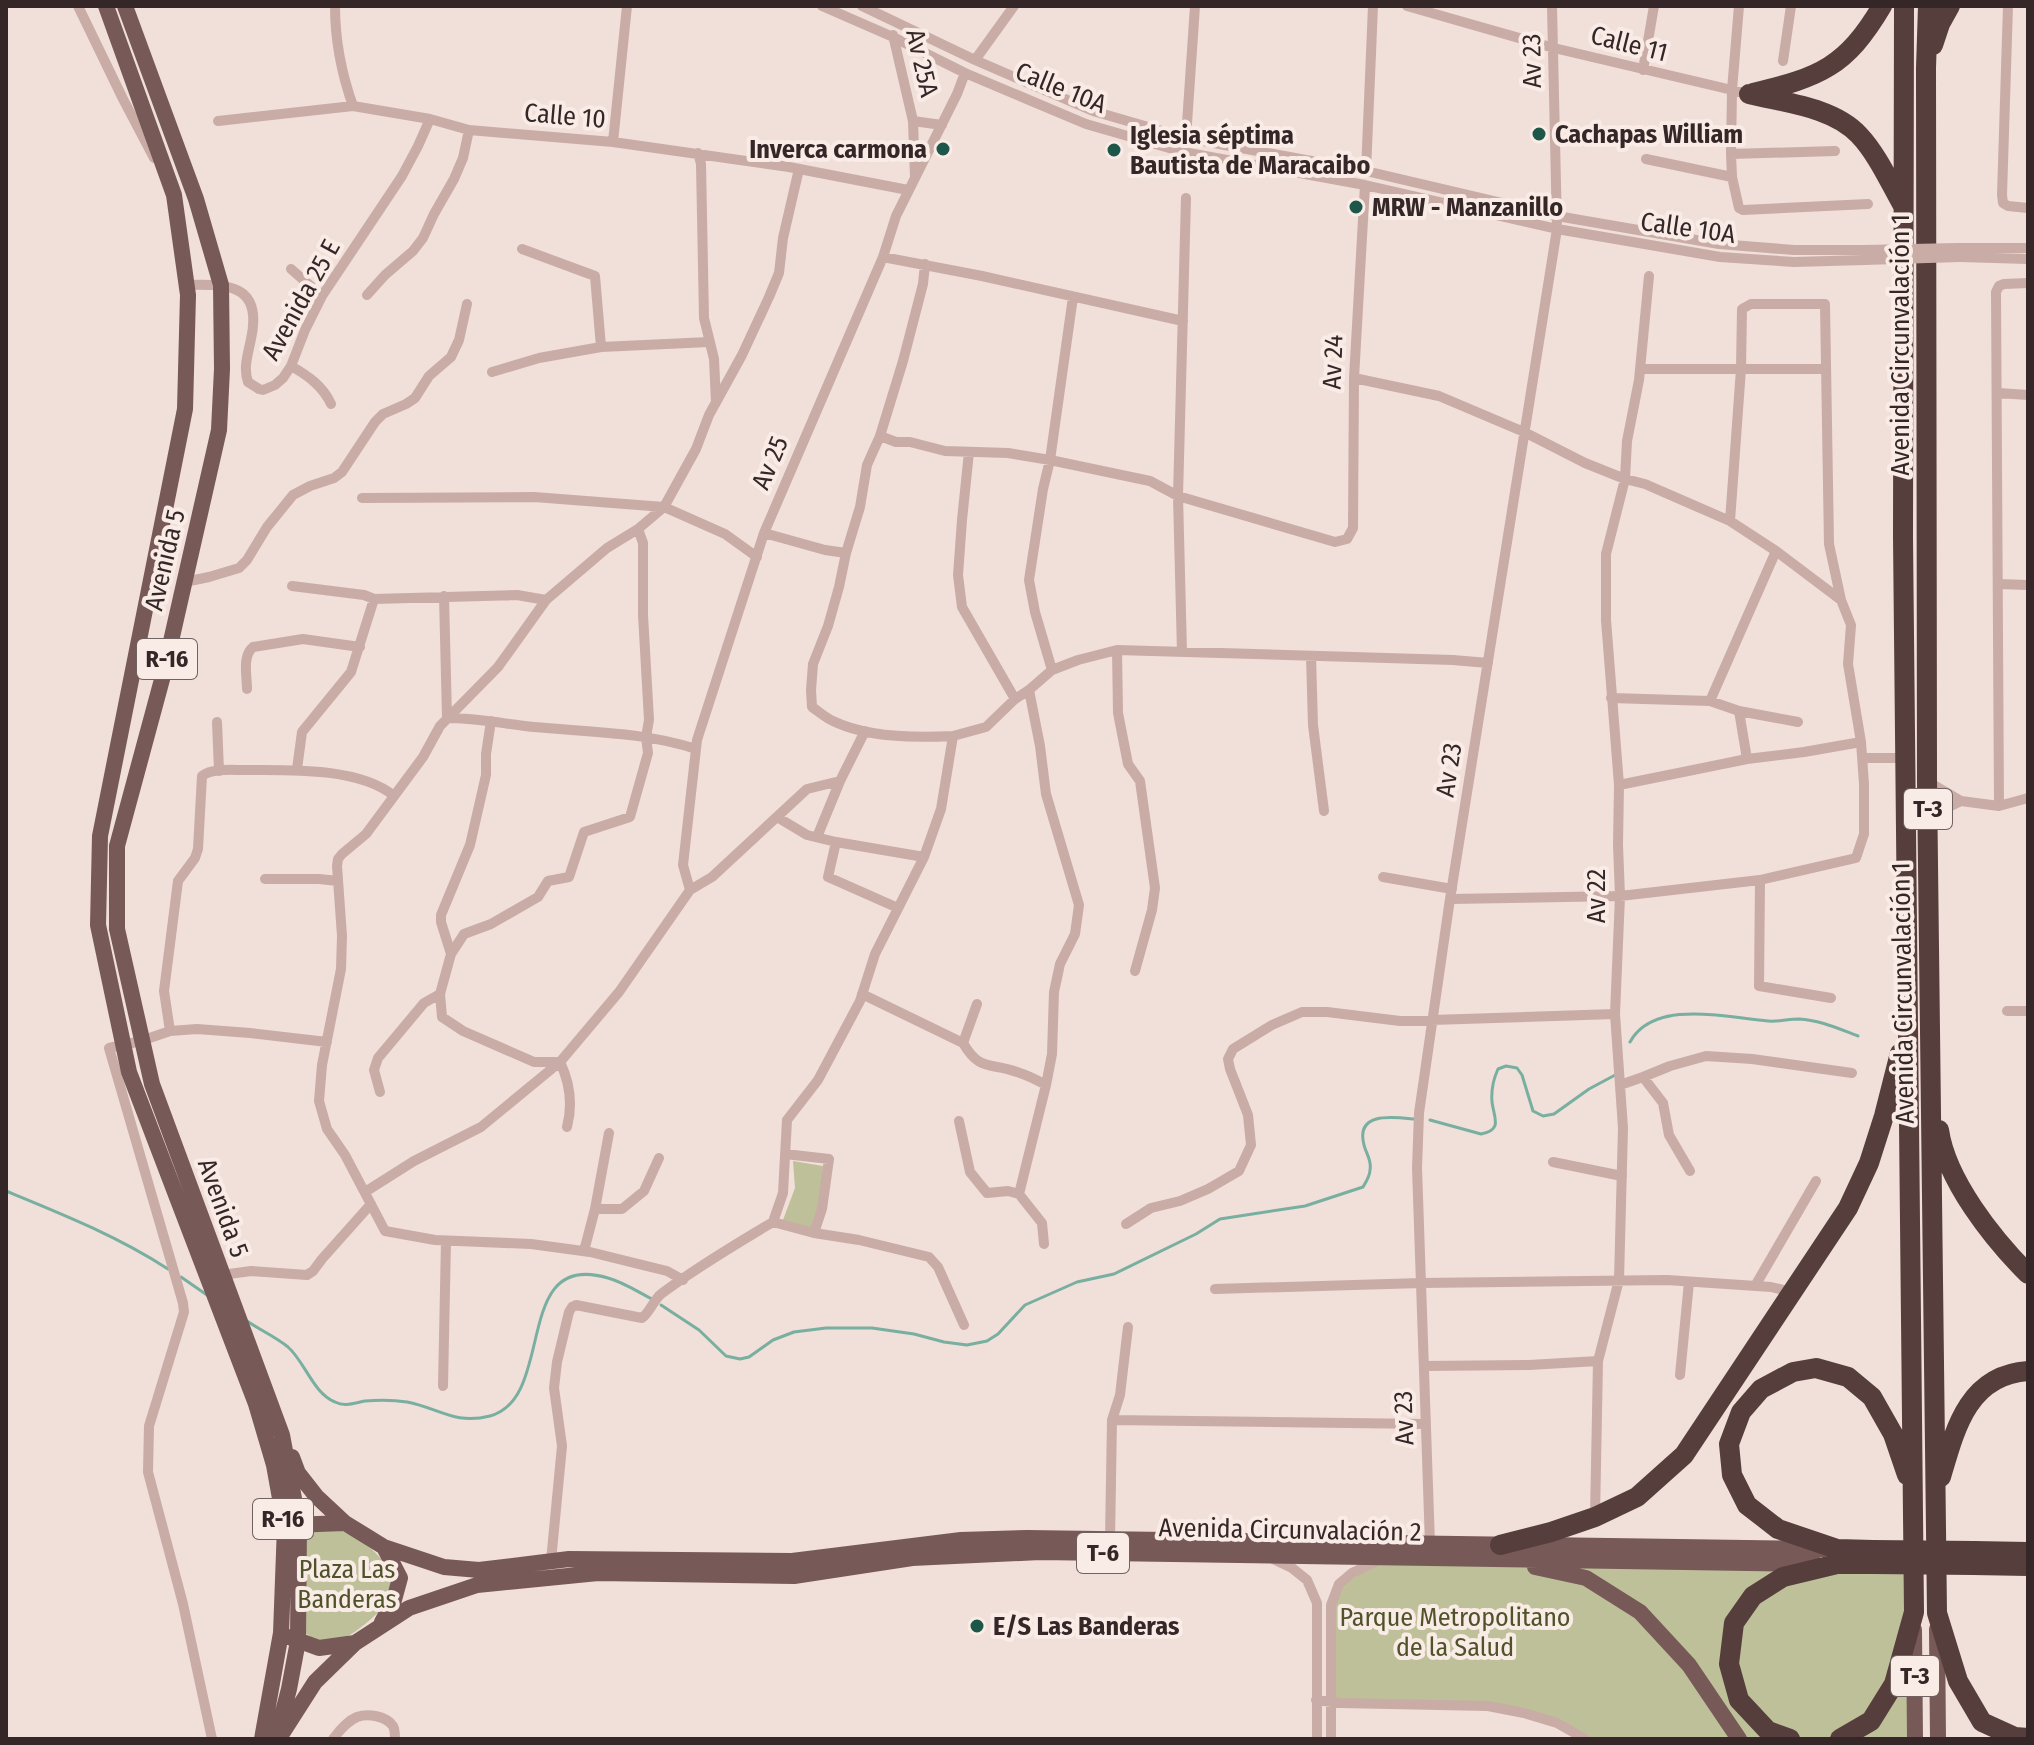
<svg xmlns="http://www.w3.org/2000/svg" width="2034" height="1745" font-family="'Fira Sans Condensed',sans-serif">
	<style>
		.green { fill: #bec099 }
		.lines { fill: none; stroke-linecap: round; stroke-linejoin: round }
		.stream { stroke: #78afa1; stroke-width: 3 }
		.street { stroke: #c9aca5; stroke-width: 10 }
		.primary { stroke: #775957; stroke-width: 16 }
		.highway { stroke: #563e3d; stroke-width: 20 }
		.street-bridge { stroke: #c9aca5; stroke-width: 10 }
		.highway-bridge { stroke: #563e3d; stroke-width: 20 }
		.poi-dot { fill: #1c574a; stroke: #f9ebe5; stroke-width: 3 }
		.labels { text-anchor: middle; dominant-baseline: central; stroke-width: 8; stroke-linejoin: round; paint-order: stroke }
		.shield { fill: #f9ebe5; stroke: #706260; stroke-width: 2 }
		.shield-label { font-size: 24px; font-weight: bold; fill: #352727 }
		.street-label { font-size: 26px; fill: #352727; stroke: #f9ebe5 }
		.poi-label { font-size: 26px; font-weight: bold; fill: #352727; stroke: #f9ebe5; text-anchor: start }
		.park-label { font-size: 26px; fill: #50532a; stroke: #f9ebe5 }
	</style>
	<rect width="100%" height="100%" fill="#f1dfd9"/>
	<path class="green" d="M793 1161 823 1166 819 1207 812 1228 783 1220 795 1188Z
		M305 1530C316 1530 332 1527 342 1531 368 1541 404 1571 389 1602 386 1608 376 1614 371 1619 350 1637 331 1651 305 1633Z
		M1388 1557 1913 1565 1915 1739H1585L1524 1713 1331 1701V1605L1338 1584Z"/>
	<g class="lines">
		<path class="stream" d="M1630 1042C1654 998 1729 1018 1768 1021 1778 1022 1789 1019 1799 1019 1820 1020 1839 1029 1858 1036
			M1430 1120 1481 1134C1503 1130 1494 1118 1492 1102 1491 1090 1493 1080 1498 1069L1506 1066 1517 1068 1522 1075 1533 1111 1543 1116 1554 1114 1589 1089 1617 1074
			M6 1191C62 1214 117 1236 168 1269
			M181 1277 207 1295
			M661 1305 699 1330 726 1356 740 1359 749 1357 773 1340 794 1332 826 1328H872L914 1334 944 1342 967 1345 987 1341 998 1334 1025 1305 1077 1282 1114 1274 1196 1234 1220 1219 1305 1206 1363 1187C1366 1182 1370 1176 1370 1170 1372 1160 1366 1154 1364 1145 1355 1111 1394 1117 1414 1119
			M247 1321C260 1330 276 1337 288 1347 305 1362 313 1393 335 1402 345 1407 354 1403 365 1401 378 1400 394 1400 407 1402 439 1408 454 1425 490 1416 557 1398 511 1249 608 1278 623 1282 638 1292 652 1299"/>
		<path class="street" d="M78 6 123 99 154 158
			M335 6C335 39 342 75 353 106
			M822 6 893 37 965 73 1086 124 1183 152 1365 185 1557 229 1720 257 1794 262 1864 260
			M862 6 975 60 1093 111 1186 138 1366 171 1557 216 1719 244 1794 250H1864
			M1407 6 1554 48 1749 94
			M1739 6 1732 90 1731 154 1732 177 1739 208 1743 210 1868 204
			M2008 6 2002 195 2003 203 2008 206 2028 208
			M893 35 913 121 915 177
			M975 60 1014 6
			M1783 61 1791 6
			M1643 70 1654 6
			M218 121 353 106 430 119 469 130 613 142 789 167 908 190
			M913 121 942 125
			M1186 138 1195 6
			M613 142 627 6
			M698 153 701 164 704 318 714 359 716 402
			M1731 154 1835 151
			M1646 159 1732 177
			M1366 171 1373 6
			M1958 248H2028
			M522 249 595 276 601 347
			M883 257 982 276 1183 321
			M1960 257 2028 259
			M925 264 923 284 903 361 880 436 867 465 860 507 846 553 839 587 828 626 813 664 811 690 812 707C818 711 826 718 833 721 868 738 916 738 953 736
			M291 269 322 296
			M186 285C228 284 263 284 251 339 248 354 243 368 248 382L259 389 263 390 275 385 283 378 291 366 305 330 322 296 402 176 418 146 430 119
			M367 295 385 275 413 251 423 238 434 214 454 179 463 158 469 130
			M291 366C307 375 323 386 331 404
			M1640 369H1826
			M492 372 539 358 601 347 709 342
			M1354 378 1439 396 1524 432 1585 463 1625 479 1645 484 1730 521 1776 551 1841 600 1851 625 1848 664 1861 742 1864 784V834L1856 858 1760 880 1620 896 1450 899
			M1998 393 2028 395
			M880 436 896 442H910L945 451 1008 453 1050 460 1150 481 1178 496 1335 542 1347 539 1353 528 1354 378 1365 185
			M969 452 962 520 958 575 962 607 1015 699
			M362 498 534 497 664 507 725 534 757 557
			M1730 521 1741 369 1742 309 1751 304H1825L1829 544 1841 600
			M764 533 825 550 846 553
			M185 582 209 577 239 568 247 560 267 527 293 495 310 486 334 478 342 472 375 422 383 414 406 404 415 398 429 376 451 357 459 340 467 304
			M1998 584 2028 585
			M292 586 364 595 374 599 517 595 546 600
			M444 596 447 718C477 718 505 724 534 727 588 732 644 732 696 749
			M1117 650 1118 713 1128 764 1140 781 1155 888 1152 910 1135 971
			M1182 652 1178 496 1186 198
			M1311 656 1313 725 1324 811
			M1052 670 1035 612 1029 580 1043 489 1050 460 1073 297
			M247 689C247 676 242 656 253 647L303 639 360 647
			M1611 698 1710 701 1739 711 1798 722
			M1710 701 1776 551
			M1739 711 1747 759
			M217 722 219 771
			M1863 758H1905
			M297 769 302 732 351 672 374 599
			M1927 781 1961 801 1999 806 2028 798
			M1619 785 1747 759 1804 752 1861 742
			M1999 806 1996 292 1999 286 2004 284 2028 283
			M777 817 807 835 836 842 924 857
			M1928 817 1961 801
			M817 837 840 781 865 731
			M836 842 828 877 898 908
			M1383 877 1452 889
			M265 879H319L338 881
			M1760 880 1759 986 1831 998
			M690 890 683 865 697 740 764 533 883 257 896 216 957 94 965 73
			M451 954 441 922V915L470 845 486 775V754L491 721
			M862 994 963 1043 977 1004
			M2007 1011H2028
			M170 1031 164 991 178 881 195 858 198 849 202 776C213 768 231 770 244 770 288 770 359 767 394 796
			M963 1043C980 1072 990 1062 1017 1072 1027 1075 1037 1080 1046 1085
			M1643 1077 1670 1066 1706 1056 1752 1059 1852 1073
			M1620 1085 1643 1077 1663 1103 1669 1135 1690 1171
			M380 1092 374 1070 378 1058 424 1003 440 994
			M959 1121 970 1172 987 1193 1008 1191 1019 1194 1042 1223 1044 1244
			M567 1127C573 1104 570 1083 560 1062H534L463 1031 442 1017 440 994 451 954 464 934 491 924 538 897 548 881 569 877 584 832 630 817 648 753 646 737 649 720 643 615V543L638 529
			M785 1154 829 1159 822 1209 814 1233
			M1553 1162 1622 1176
			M365 1192 414 1161 481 1127 560 1062 619 992 690 890 712 877 807 789 840 781
			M1019 1194 1046 1085 1052 1054 1054 992 1060 964 1075 934 1079 905 1046 794 1040 746 1029 690
			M595 1209 609 1133
			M773 1222 783 1193 787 1120 818 1080 860 1001 875 954 924 857 941 809 953 736 986 727 1015 699 1029 690 1052 670 1078 660 1117 650 1453 660 1488 663
			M1126 1224 1151 1208 1180 1201 1208 1189 1239 1171 1251 1145 1248 1115 1230 1069 1228 1059 1233 1049 1272 1025 1302 1012H1327L1400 1021 1615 1014
			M584 1251 595 1209H622L644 1191 659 1158
			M222 1275 251 1271 307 1275 313 1271 322 1259 371 1204
			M683 1280 667 1271 590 1252 531 1244 435 1240 385 1231 345 1155 327 1129 319 1101 322 1065 341 969 342 936 337 866 338 859 342 854 366 834 423 757 440 726 498 667 546 600 607 548 638 529 664 507 696 449 709 415 742 355 769 297 779 273 783 238 799 169
			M1755 1286 1816 1181
			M1215 1289 1421 1283 1667 1280 1771 1287 1792 1292
			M1424 1366 1529 1365 1598 1361
			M1680 1375 1689 1282
			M443 1386 446 1241
			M1112 1420 1120 1395 1128 1327
			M1595 1517 1598 1361 1619 1280 1623 1128 1615 1014 1620 896 1618 845 1619 785 1606 620V554L1625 479 1627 441 1639 380 1649 276
			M1110 1540 1112 1420 1426 1424
			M1430 1544 1417 1168 1419 1113 1450 899 1557 229 1552 6
			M1271 1558 1292 1568 1307 1580 1317 1603V1739
			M551 1561 562 1446 554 1388 557 1362 569 1312 572 1307 576 1305 642 1318C650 1312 653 1301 661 1294 696 1268 734 1245 773 1222L814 1233 859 1240 929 1257 938 1267 964 1325
			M1316 1700 1340 1703 1488 1706 1524 1713 1557 1723 1585 1739
			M212 1739 183 1604 148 1472 149 1426 184 1312 183 1303 109 1048 141 1041 170 1031 197 1029 250 1033 327 1042
			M333 1739C339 1731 347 1721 357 1717 368 1713 386 1716 393 1726 395 1730 395 1735 395 1739
			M1331 1739V1605L1339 1584 1352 1573 1377 1561"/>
		<path class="primary" d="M106 6 174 195 188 295 185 409 100 836 98 925 129 1072 256 1404 274 1465 285 1526 281 1633 262 1739
			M125 6 196 199 221 285 222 369 219 430 164 672 117 846V929L152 1084 282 1435 299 1525 298 1641 289 1689 276 1739
			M292 1457 298 1473 316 1496 345 1523 384 1547 444 1567 479 1570 569 1559 792 1561 961 1540 1027 1538 1824 1549
			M291 1525 345 1523
			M1535 1567 1586 1578 1640 1612 1689 1665 1739 1739
			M382 1622 394 1600 400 1578 384 1547
			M1937 1629 1938 1739
			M1914 1630 1915 1739
			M289 1637 319 1648 355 1643
			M283 1732 315 1682 355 1643 409 1608 477 1585 598 1573 794 1576 912 1558 1040 1552 1816 1564"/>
		<path class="highway" d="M1928 6 1926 68 1927 781 1937 1613 1958 1681 1982 1722 2015 1737 2028 1738
			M1933 45 1940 24 1950 6
			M1753 93C1820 77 1846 67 1882 6
			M1749 94C1785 103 1833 107 1859 135 1877 154 1889 181 1902 204
			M1939 1130C1946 1180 1993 1239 2028 1274
			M1941 1477C1955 1429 1968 1375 2028 1371
			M1500 1545 1551 1532 1595 1517 1637 1497 1684 1455 1848 1208 1869 1163 1884 1116 1900 1053
			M1873 1550 1837 1549 1778 1529 1747 1505 1732 1475 1729 1444 1741 1412 1761 1389 1793 1372 1816 1368 1848 1377 1872 1397 1893 1434 1907 1475
			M1974 1551 2028 1552
			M1973 1565 2028 1566
			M1790 1739 1768 1731 1739 1700 1729 1664 1734 1623 1753 1596 1783 1577 1837 1564H1873
			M1840 1739 1871 1721 1894 1684 1914 1612 1903 537 1904 6"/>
		<path class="street-bridge" d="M1864 250 1958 248
			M1864 260 1960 257"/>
		<path class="highway-bridge" d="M1873 1550 1974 1551
			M1873 1564 1973 1565"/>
	</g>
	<g class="poi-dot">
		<circle cx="1539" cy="134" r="8"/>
		<circle cx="943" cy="149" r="8"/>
		<circle cx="1114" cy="150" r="8"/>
		<circle cx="1356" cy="207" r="8"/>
		<circle cx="977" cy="1626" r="8"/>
	</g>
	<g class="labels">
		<g class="shield">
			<rect x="137" y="639" width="60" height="40" rx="6"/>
			<rect x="1904" y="789" width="48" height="40" rx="6"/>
			<rect x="253" y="1499" width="60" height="40" rx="6"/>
			<rect x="1077" y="1533" width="52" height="40" rx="6"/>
			<rect x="1891" y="1656" width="48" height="40" rx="6"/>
		</g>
		<g class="shield-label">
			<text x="167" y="659">R-16</text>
			<text x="1928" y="809">T-3</text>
			<text x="283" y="1519">R-16</text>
			<text x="1103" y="1553">T-6</text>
			<text x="1915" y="1676">T-3</text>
		</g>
		<g class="street-label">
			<text transform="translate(1629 44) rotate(14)">Calle 11</text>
			<text transform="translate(1532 61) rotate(-91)">Av 23</text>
			<text transform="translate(922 63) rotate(77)">Av 25A</text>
			<text transform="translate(1061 88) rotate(22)">Calle 10A</text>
			<text transform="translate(565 116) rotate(5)">Calle 10</text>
			<text transform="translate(1688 228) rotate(8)">Calle 10A</text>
			<text transform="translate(301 300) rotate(-61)">Avenida 25 E</text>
			<text transform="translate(1900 345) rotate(-90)">Avenida Circunvalación 1</text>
			<text transform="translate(1333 362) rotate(-88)">Av 24</text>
			<text transform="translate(770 463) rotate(-67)">Av 25</text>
			<text transform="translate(165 560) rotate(-77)">Avenida 5</text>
			<text transform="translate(1449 770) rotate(-81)">Av 23</text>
			<text transform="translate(1596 896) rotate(-90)">Av 22</text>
			<text transform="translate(1903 993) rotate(-91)">Avenida Circunvalación 1</text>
			<text transform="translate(223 1208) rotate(70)">Avenida 5</text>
			<text transform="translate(1404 1418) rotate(-92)">Av 23</text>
			<text transform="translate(1290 1530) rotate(1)">Avenida Circunvalación 2</text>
		</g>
		<g class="poi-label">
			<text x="1555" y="134">Cachapas William</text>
			<text x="1130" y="135">Iglesia séptima<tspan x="1130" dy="30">Bautista de Maracaibo</tspan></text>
			<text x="927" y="149" text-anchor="end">Inverca carmona</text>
			<text x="1372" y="207">MRW - Manzanillo</text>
			<text x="993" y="1626">E/S Las Banderas</text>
		</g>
		<g class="park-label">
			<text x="347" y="1569">Plaza Las<tspan x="347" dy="30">Banderas</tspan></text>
			<text x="1455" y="1617">Parque Metropolitano<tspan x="1455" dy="30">de la Salud</tspan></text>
		</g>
	</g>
	<rect width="2034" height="1745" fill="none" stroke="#352727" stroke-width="16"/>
</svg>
